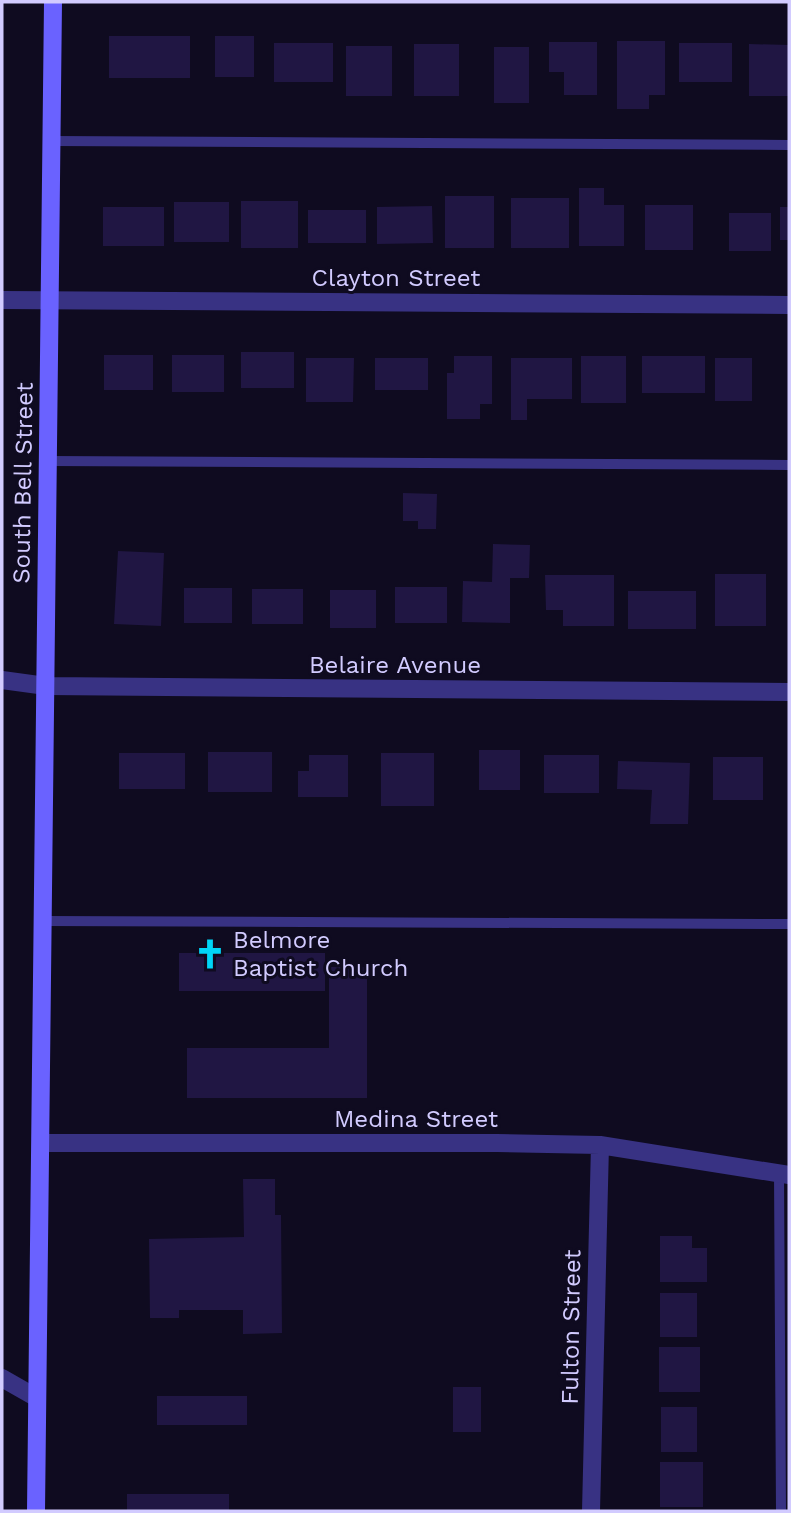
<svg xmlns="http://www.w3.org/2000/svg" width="791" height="1513" font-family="'Work Sans',sans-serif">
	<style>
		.building { fill: #201643 }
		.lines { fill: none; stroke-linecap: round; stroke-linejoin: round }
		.lane { stroke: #383283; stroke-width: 10 }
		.street { stroke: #383283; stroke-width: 18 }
		.secondary { stroke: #6a62ff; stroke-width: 18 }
		.labels { text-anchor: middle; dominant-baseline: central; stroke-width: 6; stroke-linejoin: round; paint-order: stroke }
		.street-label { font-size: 24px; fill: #d2cbff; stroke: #0f0b20 }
		.poi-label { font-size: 24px; fill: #d2cbff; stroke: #0f0b20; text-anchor: start }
	</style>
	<rect width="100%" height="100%" fill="#0f0b20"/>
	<path class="building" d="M109 36H190V78H109Z
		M215 36H254V77H215Z
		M617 41H665V95H649V109H617Z
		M549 42H597V95H564V72H549Z
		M274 43H333V82H274Z
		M679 43H732V82H679Z
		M414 44H459V96H414Z
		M749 44 789 45V96H749Z
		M346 46H392V96H346Z
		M494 47H529V103H494Z
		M579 188H604V205H624V246H579Z
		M445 196H494V248H445Z
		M511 198H569V248H511Z
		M241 201H298V248H241Z
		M174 202H229V242H174Z
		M645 205H693V250H645Z
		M432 206 433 243 377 244V207Z
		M103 207H164V246H103Z
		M780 207H789V240H780Z
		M308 210H366V243H308Z
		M729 213H771V251H729Z
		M241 352H294V388H241Z
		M104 355H153V390H104Z
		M172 355H224V392H172Z
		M454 356H492V404H480V419H447V373H454Z
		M581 356H626V403H581Z
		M642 356H705V393H642Z
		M306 358H354L353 402H306Z
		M375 358H428V390H375Z
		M511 358H572V399H527V420H511Z
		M715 358H752V401H715Z
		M403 493 437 494 436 529H418V521H403Z
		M493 544 530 545 529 578H510V623L462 622 463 581 492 582Z
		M118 551 164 553 161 626 114 624Z
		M715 574H766V626H715Z
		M545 575H614V626H563V610H546Z
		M395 587H447V623H395Z
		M184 588H232V623H184Z
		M252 589H303V624H252Z
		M330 590H376V628H330Z
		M628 591H696V629H628Z
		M479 750H520V790H479Z
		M208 752H272V792H208Z
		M119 753H185V789H119Z
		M381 753H434V806H381Z
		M309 755H348V797H298V771H309Z
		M544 755H599V793H544Z
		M713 757H763V800H713Z
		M618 761 690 763 688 824H650L652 790 617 789Z
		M179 953H325V991H179Z
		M329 967H367V1098H187V1048H329Z
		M243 1179H275V1215H281L282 1333 243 1334V1310H179V1318H150L149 1239 244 1237Z
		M660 1236H692V1248H707V1282H660Z
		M660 1293H697V1337H660Z
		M659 1347H700V1392H659Z
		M453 1387H481V1432H453Z
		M157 1396H247V1425H157Z
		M661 1407H697V1452H661Z
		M660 1462H703V1507H660Z
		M127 1494H229V1511H127Z"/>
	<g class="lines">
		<path class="lane" d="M52 141 789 145
			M48 461 789 465
			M43 921 789 924
			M779 1173 781 1511"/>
		<path class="street" d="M2 300 789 305
			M2 680 46 686 789 692
			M41 1143H497L600 1145 789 1175
			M2 1378 37 1398
			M591 1511 600 1145"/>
		<path class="secondary" d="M36 1511 53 2"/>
	</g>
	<defs>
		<g id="church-bare" transform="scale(2.415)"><path d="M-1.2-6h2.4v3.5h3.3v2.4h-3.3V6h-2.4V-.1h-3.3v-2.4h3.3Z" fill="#00d5f6" stroke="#0f0b20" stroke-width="2.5" paint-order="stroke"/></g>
	</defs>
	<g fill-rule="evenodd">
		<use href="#church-bare" x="210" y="954"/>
	</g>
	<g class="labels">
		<g class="street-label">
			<text x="396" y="278">Clayton Street</text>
			<text transform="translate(23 483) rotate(-89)">South Bell Street</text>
			<text x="395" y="665">Belaire Avenue</text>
			<text x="416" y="1119">Medina Street</text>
			<text transform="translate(571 1327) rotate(-89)">Fulton Street</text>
		</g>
		<g class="poi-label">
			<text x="233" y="940">Belmore<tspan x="233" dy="28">Baptist Church</tspan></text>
		</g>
	</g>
	<rect width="791" height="1513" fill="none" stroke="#d2cbff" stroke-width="7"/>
</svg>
